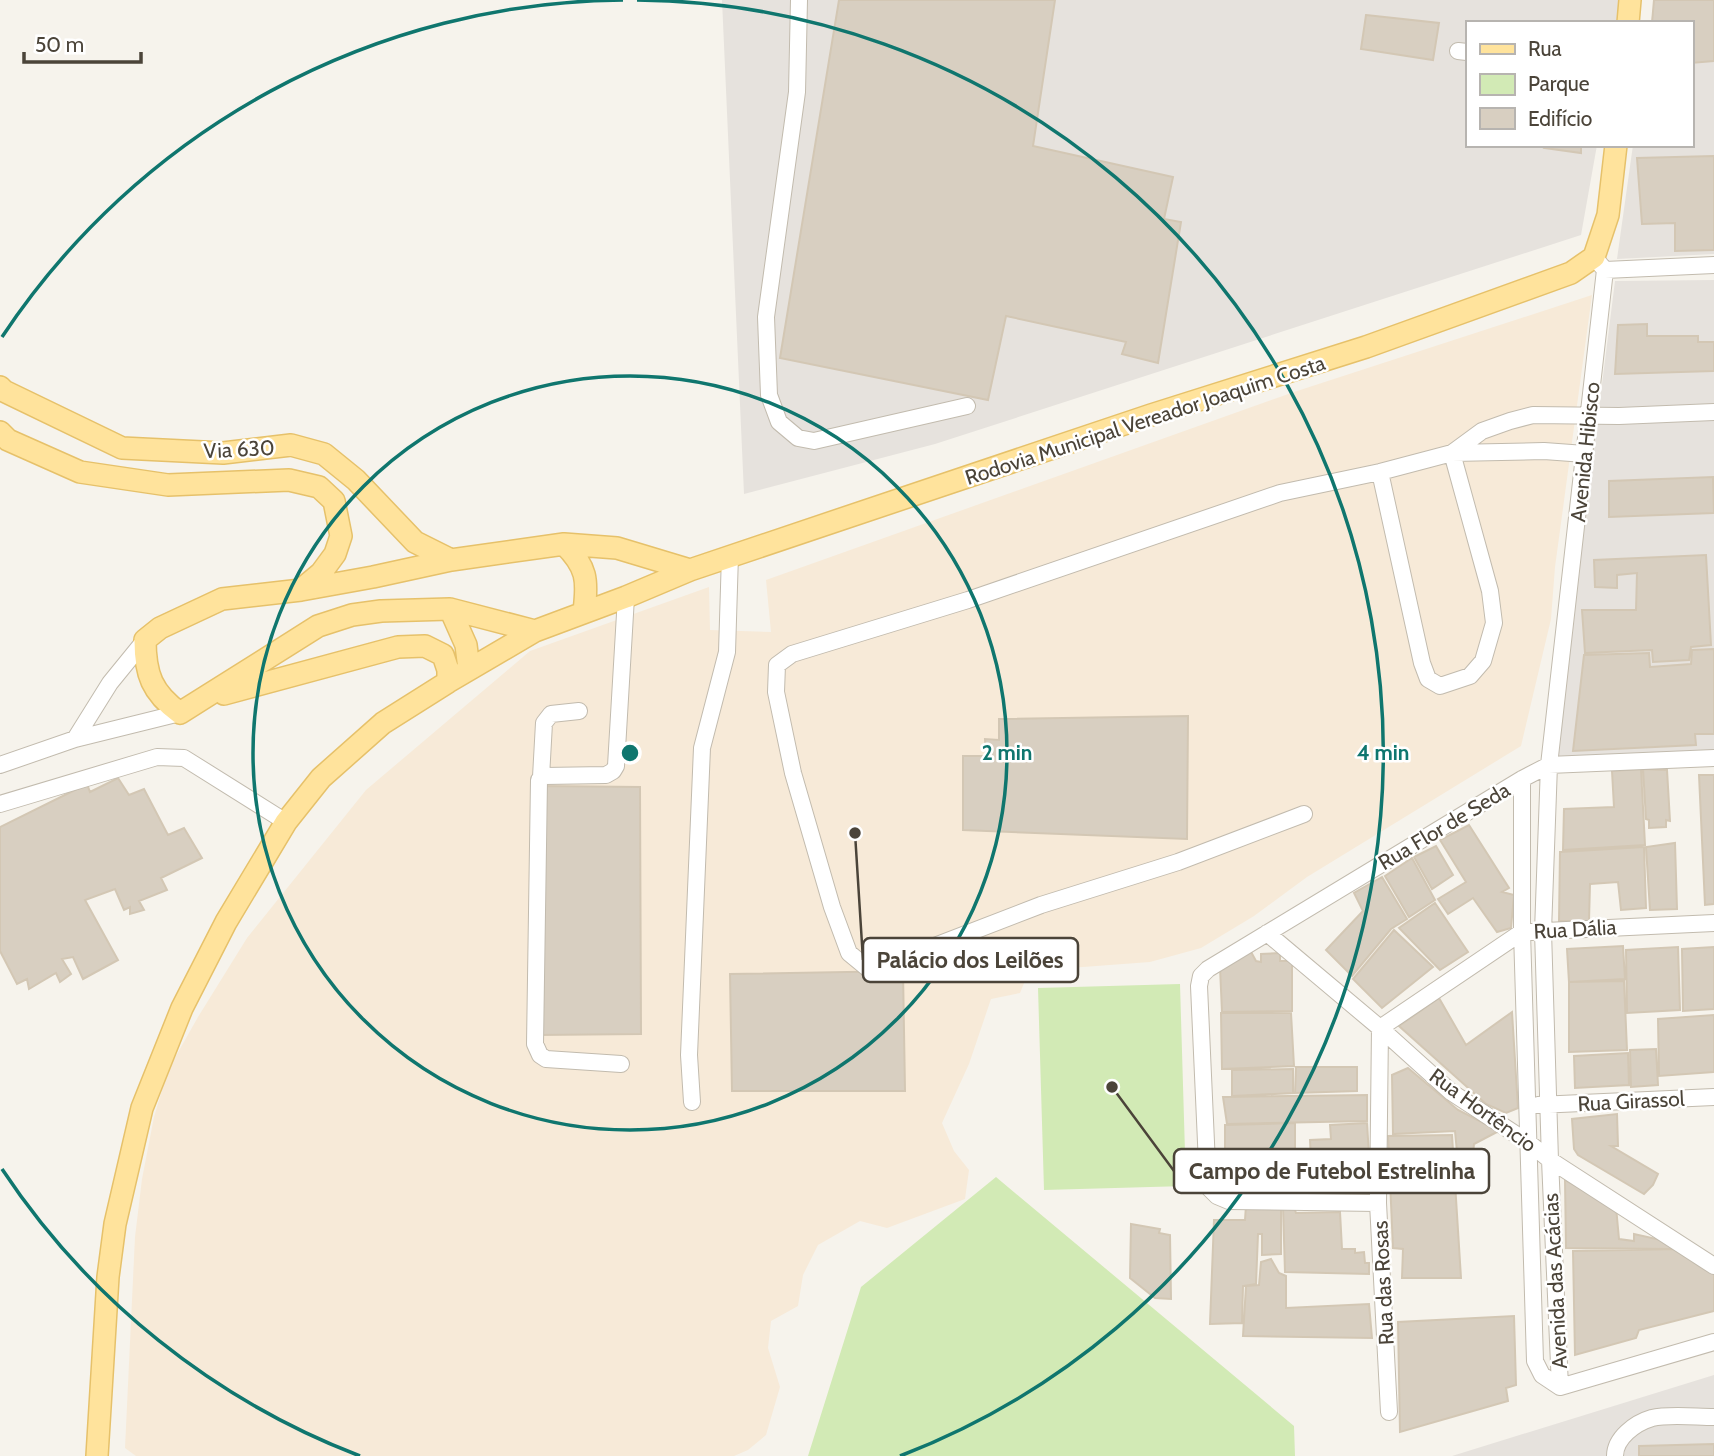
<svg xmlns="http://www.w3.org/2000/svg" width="1714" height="1456" font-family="Cabin,sans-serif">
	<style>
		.commercial { fill: #f7ead8 }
		.industrial { fill: #e6e2dd }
		.green { fill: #d2eab5 }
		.building { fill: #d8cfc1; stroke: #d3c7b4; stroke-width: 2 }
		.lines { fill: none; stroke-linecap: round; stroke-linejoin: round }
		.minor-casing { stroke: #c2bbae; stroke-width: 18 }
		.major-casing { stroke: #e6c16a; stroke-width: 24 }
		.minor { stroke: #fff; stroke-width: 16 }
		.major { stroke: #ffe39c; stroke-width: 21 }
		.ring { fill: none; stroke: #0f766e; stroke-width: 3.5 }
		.labels { text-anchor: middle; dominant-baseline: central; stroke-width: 5; stroke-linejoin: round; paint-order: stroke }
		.street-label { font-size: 21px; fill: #4b4439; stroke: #fff }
		.centre { fill: #0f766e; stroke: #fff; stroke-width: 3.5 }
		.ring-label { font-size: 21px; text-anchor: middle; font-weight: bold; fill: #0f766e; stroke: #fff; stroke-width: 5; stroke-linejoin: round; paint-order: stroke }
		.leader { fill: none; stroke: #4b4439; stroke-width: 2.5 }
		.callout-dot { fill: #4b4439; stroke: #fff; stroke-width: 2.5 }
		.callout { fill: #fff; stroke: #4b4439; stroke-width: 2.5 }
		.callout-label { font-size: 23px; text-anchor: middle; font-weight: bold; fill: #4b4439 }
	</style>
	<rect width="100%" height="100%" fill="#f6f3ec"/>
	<path class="commercial" d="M1592 295 1555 567 1551 619 1521 746 1307 877 1254 916 1201 948 1150 962 1029 971 1020 993 991 999 969 1064 942 1123 954 1151 969 1170 965 1199 887 1228 860 1221 818 1245 803 1275 798 1306 771 1321 768 1348 780 1387 766 1435 748 1450 734 1456H136L125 1448 135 1237 142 1179 154 1117 168 1070 198 1017 247 938 366 790 530 651 709 587 710 630 771 632 766 580 1294 392Z"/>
	<path class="industrial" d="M722 0H1622L1618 23H1467V145H1597L1581 235 935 444 744 494Z
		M1654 0H1714V254L1617 259 1633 145H1691V23H1651Z
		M1714 280V752L1555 758 1615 281Z
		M1714 1375V1456H1452Z"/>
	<path class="green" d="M1180 984 1186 1186 1044 1190 1038 988Z
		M996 1177 1294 1426 1295 1456H808L861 1287Z"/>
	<path class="building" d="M839 0H1055L1033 146 1173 177 1164 219 1181 222 1158 363 1122 354 1126 342 1006 316 988 400 780 358Z
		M1654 0H1714V61L1691 63V23H1652Z
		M1366 15 1439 23 1433 60 1361 49Z
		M1545 145H1581V153L1544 148Z
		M1714 156V250L1675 251V223L1642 224 1637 158Z
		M1647 324V336H1698V342H1714V371L1615 374 1618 325Z
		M1713 477 1714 513 1609 517V481Z
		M1706 555 1711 645 1691 647 1689 660 1653 662 1652 650 1585 653 1582 610H1636L1637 573 1617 575V588L1595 587 1594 560Z
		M1714 649V734H1695L1696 745 1573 751 1584 655 1649 653 1650 667 1691 664 1692 650Z
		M1188 716 1187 839 963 830V756H986L985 739 999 740V719Z
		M1641 769 1645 845 1563 850 1564 809 1614 807 1612 771Z
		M1643 769 1667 770 1670 821 1666 820V827L1649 828V820L1646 819Z
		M1699 775H1714V904L1705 905Z
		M118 778 129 795 144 789 168 835 184 828 202 858 161 878 167 890 139 901 144 910 130 914V907L124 910 115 889 85 900 118 960 83 979 73 957 62 959 71 974 60 982 56 973 29 989 27 979 17 984 0 951V827L87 784 90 792Z
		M541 786 640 787 641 1034 537 1035Z
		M1469 825 1509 888 1502 892 1514 895 1511 928 1497 932 1473 898 1448 914 1438 899 1466 882 1440 840Z
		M1675 843 1677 909 1650 910 1646 847Z
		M1436 846 1453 875 1432 889 1414 857Z
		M1644 847 1646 908 1621 910 1618 882 1590 884 1589 921H1559L1560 852Z
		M1412 858 1435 900 1409 917 1385 876Z
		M1382 877 1407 919 1391 929 1352 976 1326 950 1363 911 1354 893Z
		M1435 903 1468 952 1440 970 1399 928Z
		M1394 930 1433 967 1382 1008 1353 979Z
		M1623 946 1625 979 1569 982 1567 949Z
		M1678 947 1680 1010 1627 1013 1626 950Z
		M1714 947V1009L1683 1011 1682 949Z
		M1250 950 1256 961 1261 962V954L1280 953V961H1292V1011L1222 1012 1220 967Z
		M903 971 905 1091H732L730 974Z
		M1624 981 1627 1050 1569 1052V982Z
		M1439 998 1466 1045 1512 1012 1518 1108 1506 1113 1486 1104 1399 1026Z
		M1221 1013H1291L1294 1066 1222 1069Z
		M1714 1015V1072L1659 1076 1658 1019Z
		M1656 1049 1658 1085 1631 1087 1630 1050Z
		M1628 1053 1629 1085 1575 1088 1574 1056Z
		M1296 1067H1357V1091L1295 1093Z
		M1408 1068 1458 1110 1499 1131 1474 1144 1473 1154 1457 1152 1455 1131 1393 1134 1392 1075Z
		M1293 1069V1093L1232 1096V1070Z
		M1367 1095V1121L1227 1124 1223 1097Z
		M1617 1114 1618 1146H1611L1658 1174 1653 1185 1644 1194 1578 1155 1574 1149 1572 1119Z
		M1295 1123V1173H1260V1185L1243 1187V1180L1225 1179V1125Z
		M1367 1123 1370 1171 1357 1180H1312L1310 1140 1331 1139 1330 1125Z
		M1452 1135 1461 1278H1402L1403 1249 1393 1248 1388 1136Z
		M1565 1180 1616 1207 1619 1239 1634 1241V1234L1670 1242 1672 1249 1566 1248Z
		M1246 1205 1281 1206V1254L1262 1255V1234H1258L1256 1284 1243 1286 1242 1323 1210 1324 1214 1220H1245Z
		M1294 1207 1296 1213 1340 1212 1342 1249H1355V1253L1364 1252 1365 1263H1369V1274L1285 1272 1283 1208Z
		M1131 1224 1160 1229 1159 1233 1170 1235 1171 1299 1155 1298 1130 1278Z
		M1681 1249 1714 1269V1311L1639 1330 1636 1338 1575 1355 1573 1251Z
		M1271 1259 1279 1273 1286 1276V1308L1369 1304 1372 1338 1243 1336 1246 1286 1259 1285 1261 1262Z
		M1514 1316 1516 1385 1506 1388 1508 1401 1400 1432 1398 1322Z
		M1714 1444V1456H1639V1446Z"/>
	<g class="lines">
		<g class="minor-casing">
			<path id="minor" d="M799 0 797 92 766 317 769 395 779 422 798 438 814 441 967 406
				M1458 51 1467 52
				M1605 270 1714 265
				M1380 472 1422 663 1428 679 1440 686 1470 676 1483 661 1494 623 1490 591 1452 453 1544 451 1585 454
				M75 739 110 683 145 640
				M0 765 75 739 180 713
				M541 777 544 723 551 714 579 711
				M1522 779V932L1535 1361 1542 1375 1560 1387
				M0 804 157 757 184 758 286 822
				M1304 814 1178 862 1041 905 888 964 866 967 849 953 832 907 793 773 776 692 777 665 792 654 968 600 1280 493 1380 472 1452 453 1482 431 1510 421 1533 415 1619 416 1714 412
				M1267 933 1380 1028 1451 1092 1529 1143 1550 1160 1714 1266
				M621 1064 546 1059 540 1055 535 1044 539 780 544 776 606 775 613 771 616 766 626 597
				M692 1102 689 1055 702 748 727 652 730 555
				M1538 1105 1714 1097
				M1378 1203 1229 1201 1217 1196 1208 1187 1199 986 1201 976 1208 969 1522 779 1549 765 1714 758
				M1560 1387 1550 1160 1543 931 1549 765 1605 270 1594 257
				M1560 1387 1714 1342
				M1389 1412 1378 1203 1380 1028 1522 932 1714 923
				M1615 1456C1615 1438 1635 1423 1652 1418 1668 1414 1696 1417 1714 1417"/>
		</g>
		<g class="major-casing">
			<path id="major" d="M1628 23 1630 0
				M0 387 4 391 122 448 223 453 291 445 324 454 356 480 415 542 451 560
				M0 432 8 440 80 472 168 485 289 480 319 487 334 501 341 536 335 554 321 573 303 588
				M564 544C587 567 588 580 584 611
				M450 609 466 645 469 669
				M535 631 450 609 381 611 352 615 318 626 180 713C152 693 145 674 145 640L160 628 222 599 301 590 373 577 451 560 564 544 617 548 690 570
				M224 694 398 647 425 646 443 655 448 670V682
				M97 1456 108 1277 115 1224 142 1108 182 1008 226 922 286 822 321 778 383 723 448 682 535 631 626 597 690 570 1151 415 1366 347 1571 273 1594 257 1608 215 1616 145"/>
		</g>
		<use href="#minor" class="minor"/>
		<use href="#major" class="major"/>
	</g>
	<g class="ring">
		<circle cx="630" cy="753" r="377"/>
		<path d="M360 1456A753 753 0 0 1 2 1169M2 337A753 753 0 0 1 623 0M637 0A753 753 0 0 1 900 1456"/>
	</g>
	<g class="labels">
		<g class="street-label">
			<text transform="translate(1145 420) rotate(-18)">Rodovia Municipal Vereador Joaquim Costa</text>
			<text transform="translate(239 449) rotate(-3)">Via 630</text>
			<text transform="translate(1585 452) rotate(-84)">Avenida Hibisco</text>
			<text transform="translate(1444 826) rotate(-31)">Rua Flor de Seda</text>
			<text transform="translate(1575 929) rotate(-3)">Rua Dália</text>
			<text transform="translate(1631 1101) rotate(-3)">Rua Girassol</text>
			<text transform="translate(1483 1110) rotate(36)">Rua Hortêncio</text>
			<text transform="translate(1555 1281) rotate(-93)">Avenida das Acácias</text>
			<text transform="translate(1383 1283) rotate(-93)">Rua das Rosas</text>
		</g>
	</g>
	<circle cx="630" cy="753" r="10" class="centre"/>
	<g class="ring-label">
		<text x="1007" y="760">2 min</text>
		<text x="1383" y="760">4 min</text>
	</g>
	<path class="leader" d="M855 833L863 960M1112 1087L1174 1171"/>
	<g class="callout-dot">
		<circle cx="855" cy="833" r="7"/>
		<circle cx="1112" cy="1087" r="7"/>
	</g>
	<g class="callout">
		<rect x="863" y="938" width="215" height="44" rx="7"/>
		<rect x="1174" y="1149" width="315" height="44" rx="7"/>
	</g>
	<g class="callout-label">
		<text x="970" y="968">Palácio dos Leilões</text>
		<text x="1332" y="1179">Campo de Futebol Estrelinha</text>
	</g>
	<rect x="1466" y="21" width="228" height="126" fill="#ffffff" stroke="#b7b4b0" stroke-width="2"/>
	<rect x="1480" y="44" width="35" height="10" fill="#ffe39c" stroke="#b7b4b0" stroke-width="2"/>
	<text x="1528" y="56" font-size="21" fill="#4b4439">Rua</text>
	<rect x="1480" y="74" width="35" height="21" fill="#d2eab5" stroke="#b7b4b0" stroke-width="2"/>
	<text x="1528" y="91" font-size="21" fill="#4b4439">Parque</text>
	<rect x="1480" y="108" width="35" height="21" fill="#d8cfc1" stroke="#b7b4b0" stroke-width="2"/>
	<text x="1528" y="126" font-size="21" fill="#4b4439">Edifício</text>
	<path d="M24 52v10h117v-10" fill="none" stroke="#4b4439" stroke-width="3.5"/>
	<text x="35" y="52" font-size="21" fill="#4b4439" stroke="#ffffff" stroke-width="5" paint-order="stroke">50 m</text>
</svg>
